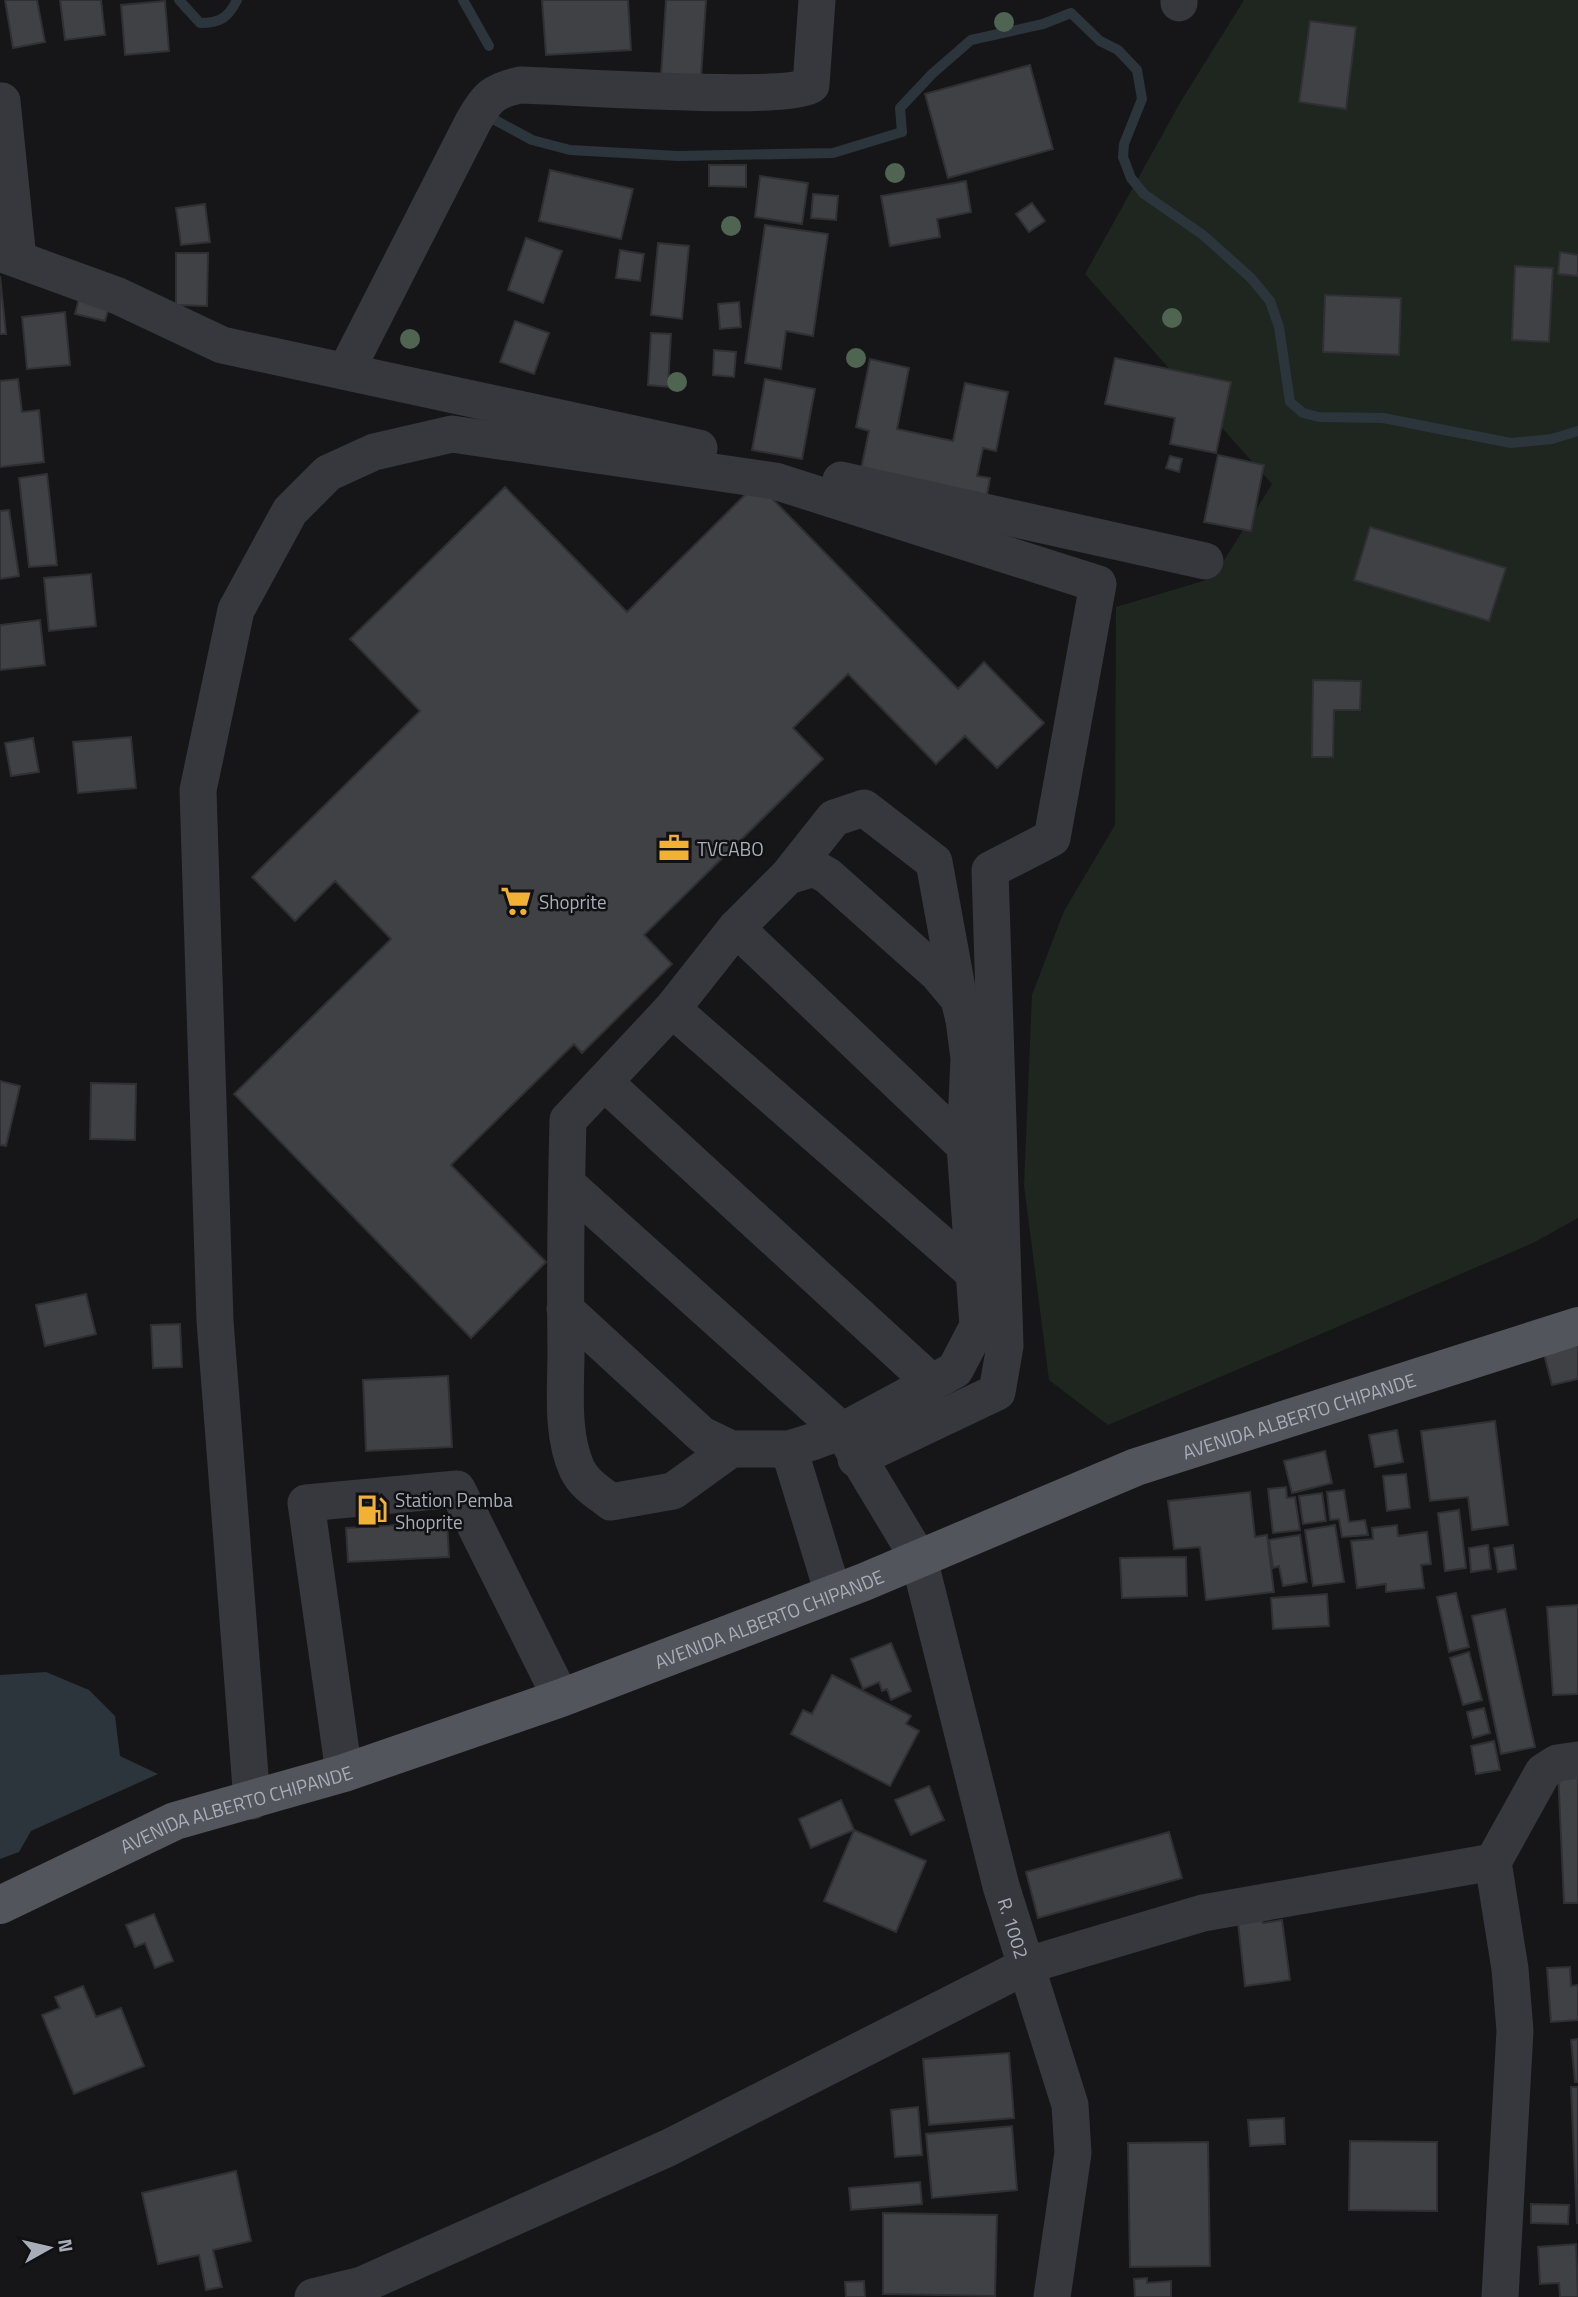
<svg xmlns="http://www.w3.org/2000/svg" width="1578" height="2297" font-family="'Titillium Web',sans-serif">
	<style>
		.green { fill: #1e261f }
		.water { fill: #2c353c }
		.lines { fill: none; stroke-linecap: round; stroke-linejoin: round }
		.stream { stroke: #2c353c; stroke-width: 10 }
		.building { fill: #404145; stroke: #303034; stroke-width: 2 }
		.minor { stroke: #37383d; stroke-width: 37 }
		.major { stroke: #53555c; stroke-width: 38 }
		.tree { fill: #506452 }
		.labels { text-anchor: middle; dominant-baseline: central; stroke-width: 5; stroke-linejoin: round; paint-order: stroke }
		.poi-label { font-size: 19px; fill: #a8adb8; stroke: #111113; text-anchor: start }
		.street-label { font-size: 19px; fill: #a8adb8; stroke: #111113 }
	</style>
	<rect width="100%" height="100%" fill="#161618"/>
	<path class="green" d="M1244 0H1578V1218L1533 1243 1108 1425 1049 1380 1024 1185 1032 995 1064 911 1115 825 1116 607 1213 578 1272 484 1085 274 1181 101Z"/>
	<path class="water" d="M46 1672 89 1690 115 1716 120 1756 158 1774 31 1831 19 1852 0 1859V1675Z"/>
	<g class="lines">
		<path class="stream" d="M179 0 200 23C220 23 228 18 237 0
			M463 0 489 46
			M495 120 532 140 570 150 678 156 833 153 902 132 900 108 932 74 971 40 1043 24 1071 13 1100 41 1118 50 1137 70 1142 99 1124 144 1123 157 1131 178 1144 194 1203 235 1251 278 1270 301 1279 327 1290 402 1303 413 1319 417 1383 418 1511 443 1552 439 1578 431"/>
	</g>
	<path class="building" d="M5 0H37L45 42 13 48Z
		M60 0H101L105 35 65 40Z
		M542 0H628L631 50 546 55Z
		M666 0H706L701 78 661 75Z
		M165 1 169 51 125 55 121 5Z
		M1310 21 1356 27 1346 109 1299 102Z
		M1030 65 1053 149 948 178 925 94Z
		M709 165H746V187L709 186Z
		M550 170 633 189 621 239 539 221Z
		M760 176 808 183 802 224 755 217Z
		M966 181 971 212 937 219 940 237 890 246 881 196Z
		M813 194 838 196 836 220 811 218Z
		M1032 203 1045 221 1029 232 1016 214Z
		M205 204 210 242 181 245 176 208Z
		M765 225 828 234 813 336 786 331 781 369 745 363Z
		M526 238 562 251 543 303 508 290Z
		M658 243 689 246 682 319 651 315Z
		M620 250 644 254 640 281 616 278Z
		M1560 252 1578 255V276L1558 274Z
		M176 253H208L207 306 176 305Z
		M1515 266 1553 268 1549 342 1512 340Z
		M0 276 6 334H0Z
		M80 295 110 303 105 321 75 314Z
		M1325 295 1401 298 1399 355 1323 352Z
		M739 302 741 327 720 329 718 304Z
		M65 312 70 365 27 369 22 317Z
		M515 321 549 333 534 374 500 362Z
		M651 333 671 334 668 387 648 385Z
		M714 350 736 352 734 377 713 375Z
		M1115 358 1231 382 1216 453 1170 444 1175 418 1105 404Z
		M870 359 909 368 897 429 953 441 965 383 1008 392 996 451 983 448 977 476 990 478 986 500 860 474 869 431 856 427Z
		M18 379 22 412 39 410 44 462 0 467V381Z
		M765 379 815 389 802 459 752 450Z
		M1218 455 1264 465 1251 531 1204 522Z
		M1170 456 1182 459 1179 472 1166 468Z
		M47 474 57 565 29 567 19 478Z
		M757 483 958 689 984 662 1044 723 997 768 965 736 936 764 848 674 793 728 823 759 644 935 672 964 582 1053 574 1044 451 1165 546 1262 471 1338 234 1094 391 939 335 881 295 921 252 877 420 711 350 639 505 487 627 612Z
		M9 510 19 576 0 579V511Z
		M1370 527 1506 568 1489 621 1354 580Z
		M91 574 96 626 49 631 44 578Z
		M40 620 45 665 0 670V625Z
		M1313 680 1361 681 1360 710H1334L1333 757H1312Z
		M131 737 136 788 78 793 73 742Z
		M33 738 39 772 11 776 5 743Z
		M0 1081 20 1086 6 1146 0 1145Z
		M91 1083 136 1084 135 1140 90 1139Z
		M86 1294 96 1334 45 1346 36 1305Z
		M180 1324 182 1367 153 1368 151 1325Z
		M1578 1345V1379L1552 1385 1544 1354Z
		M448 1376 452 1447 366 1451 363 1380Z
		M1495 1421 1508 1525 1472 1530 1468 1497 1430 1501 1421 1431Z
		M1397 1430 1403 1462 1375 1467 1369 1435Z
		M1325 1451 1332 1483 1292 1493 1284 1461Z
		M1406 1474 1410 1508 1387 1511 1383 1476Z
		M1286 1487 1287 1498 1295 1497 1300 1530 1273 1533 1268 1489Z
		M1344 1490 1349 1522 1365 1520 1368 1535 1342 1537 1339 1519 1330 1520 1327 1492Z
		M1250 1492 1255 1537 1267 1535 1274 1592 1206 1600 1200 1547 1174 1549 1168 1501Z
		M1322 1493 1326 1521 1303 1524 1299 1496Z
		M1459 1510 1466 1568 1445 1571 1438 1513Z
		M447 1522 449 1557 348 1562 346 1528Z
		M1335 1525 1344 1582 1313 1586 1305 1530Z
		M1397 1525 1398 1536 1427 1532 1431 1564 1421 1565 1424 1588 1386 1592V1584L1357 1588 1351 1541 1373 1539 1372 1528Z
		M1300 1535 1307 1582 1283 1586 1279 1566 1273 1568 1269 1540Z
		M1488 1545 1491 1569 1471 1572 1469 1548Z
		M1513 1545 1516 1569 1498 1572 1494 1548Z
		M1186 1557 1187 1596 1122 1598 1120 1558Z
		M1456 1593 1469 1647 1449 1652 1437 1597Z
		M1327 1594 1329 1626 1273 1629 1271 1598Z
		M1578 1605V1694L1553 1695 1547 1607Z
		M1505 1609 1535 1747 1501 1754 1472 1616Z
		M891 1643 911 1691 891 1700 887 1689 882 1691 879 1682 863 1689 851 1659Z
		M1469 1652 1482 1700 1463 1705 1450 1658Z
		M832 1675 911 1716 906 1724 919 1731 890 1786 791 1734 803 1710 812 1714Z
		M1484 1708 1490 1733 1473 1738 1467 1712Z
		M1494 1741 1500 1770 1476 1774 1471 1746Z
		M1578 1769V1903H1564L1558 1770Z
		M929 1786 944 1820 911 1835 895 1800Z
		M841 1800 854 1830 811 1848 799 1819Z
		M854 1830 926 1861 896 1932 824 1901Z
		M1169 1832 1182 1878 1038 1918 1026 1872Z
		M1261 1910 1263 1923 1282 1920 1290 1980 1245 1986 1238 1923Z
		M154 1914 173 1961 155 1968 145 1943 135 1947 126 1925Z
		M1570 1967 1571 1986 1578 1985V2020L1551 2022 1547 1968Z
		M83 1986 96 2017 121 2008 144 2066 74 2094 42 2015 60 2008 55 1997Z
		M1578 2039V2082H1575L1571 2040Z
		M1009 2053 1014 2118 929 2125 923 2059Z
		M1571 2087H1578V2223H1577Z
		M918 2107 922 2155 895 2157 891 2110Z
		M1284 2118 1285 2144 1250 2146 1248 2120Z
		M1012 2126 1017 2190 932 2198 926 2134Z
		M1350 2141 1437 2142V2211L1349 2210Z
		M1208 2142 1210 2266 1130 2267 1128 2143Z
		M236 2171 251 2241 213 2250 222 2287 206 2290 199 2255 158 2264 142 2193Z
		M920 2182 922 2204 851 2210 849 2188Z
		M1531 2204 1569 2205 1568 2224 1531 2223Z
		M883 2213 997 2215 995 2296 883 2294Z
		M1576 2244 1578 2297H1560L1559 2283 1540 2284 1538 2247Z
		M1147 2278V2283L1171 2281V2297H1135L1134 2279Z
		M864 2281 865 2297H846L845 2282Z"/>
	<g class="lines">
		<g class="minor">
			<path d="M1179 3V0"/>
			<path d="M2 101 18 259"/>
			<path d="M0 253 118 296 222 345 699 448"/>
			<path d="M347 369 473 122C487 97 493 91 520 85 568 86 782 102 811 85L817 0"/>
			<path d="M841 480 1205 561"/>
			<path d="M788 876 834 818 864 808 934 862 959 999"/>
			<path d="M736 928 965 1146"/>
			<path d="M672 1009 974 1273"/>
			<path d="M604 1082 931 1382"/>
			<path id="s1" d="M567 1184 842 1431 919 1559 1001 1886 1070 2105 1073 2153 1052 2297"/>
			<path d="M565 1309 702 1435 731 1449H789L815 1441 842 1431 955 1370 978 1326 965 1146 969 1058 964 1020 959 999 938 974 828 876 814 868 788 876 736 928 672 1009 568 1120C566 1197 565 1274 566 1351 566 1388 561 1434 577 1469 584 1484 598 1492 611 1502L673 1491 731 1449"/>
			<path d="M789 1449 833 1593"/>
			<path d="M344 1773 306 1503 457 1489 561 1698"/>
			<path d="M252 1801 215 1321 198 790 236 610 290 511 328 473 374 452 452 434 775 481 1098 584 1052 838 990 870 1005 1346 997 1392 856 1459"/>
			<path d="M313 2297 362 2285 668 2148 1028 1965 1203 1913 1493 1862"/>
			<path d="M1500 2297 1515 2031 1510 1969 1493 1862 1543 1772 1557 1763 1578 1760"/>
		</g>
		<path class="major" id="s2" d="M0 1905 175 1821 344 1773 561 1698 864 1582 1136 1467 1578 1326"/>
	</g>
	<g class="tree">
		<circle cx="1004" cy="22" r="10"/>
		<circle cx="895" cy="173" r="10"/>
		<circle cx="731" cy="226" r="10"/>
		<circle cx="1172" cy="318" r="10"/>
		<circle cx="410" cy="339" r="10"/>
		<circle cx="856" cy="358" r="10"/>
		<circle cx="677" cy="382" r="10"/>
	</g>
	<defs>
		<g id="office-bare" transform="scale(2.415)"><path d="M-6-3h4V-5.5h4V-3h4V5H-6ZM-1-4.5V-3h2v-1.5ZM-6 0V1H6V0Z" fill="#f2b134" stroke="#111113" stroke-width="2.5" paint-order="stroke"/></g>
		<g id="supermarket-bare" transform="scale(2.415)"><path d="M-6-5.5h2.5l.6 2H6L4.5 2H-2.5L-4.4-4H-6ZM-1.5 3.2a1.3 1.3 0 1 0 .1 0ZM3 3.2a1.3 1.3 0 1 0 .1 0Z" fill="#f2b134" stroke="#111113" stroke-width="2.5" paint-order="stroke"/></g>
		<g id="fuel-bare" transform="scale(2.415)"><path d="M-5.5-6h7V0h2V4h1.3V-2.5L3-4.5l.8-.8L6-3V5H2.5V1h-1V6h-7ZM-4.2-4.7v3.2H.2V-4.7Z" fill="#f2b134" stroke="#111113" stroke-width="2.5" paint-order="stroke"/></g>
	</defs>
	<g fill-rule="evenodd">
		<use href="#office-bare" x="674" y="848"/>
		<use href="#supermarket-bare" x="516" y="901"/>
		<use href="#fuel-bare" x="372" y="1510"/>
	</g>
	<g class="labels">
		<g class="poi-label">
			<text x="697" y="848">TVCABO</text>
			<text x="539" y="901">Shoprite</text>
			<text x="395" y="1499">Station Pemba<tspan x="395" dy="22">Shoprite</tspan></text>
		</g>
		<g class="street-label">
			<text stroke="none"><textPath href="#s2" startOffset="1390">AVENIDA ALBERTO CHIPANDE</textPath></text>
			<text stroke="none"><textPath href="#s2" startOffset="822">AVENIDA ALBERTO CHIPANDE</textPath></text>
			<text stroke="none"><textPath href="#s2" startOffset="256">AVENIDA ALBERTO CHIPANDE</textPath></text>
			<text stroke="none"><textPath href="#s1" startOffset="900">R. 1002</textPath></text>
		</g>
	</g>
	<g transform="translate(49 2248) rotate(82)" stroke="#111113" stroke-width="5" paint-order="stroke">
	<path d="M0-5L12 26L0 18L-12 26Z" fill="#a8adb8"/>
	<text y="-10" font-size="19" font-weight="bold" text-anchor="middle" fill="#a8adb8">N</text>
	</g>
</svg>
